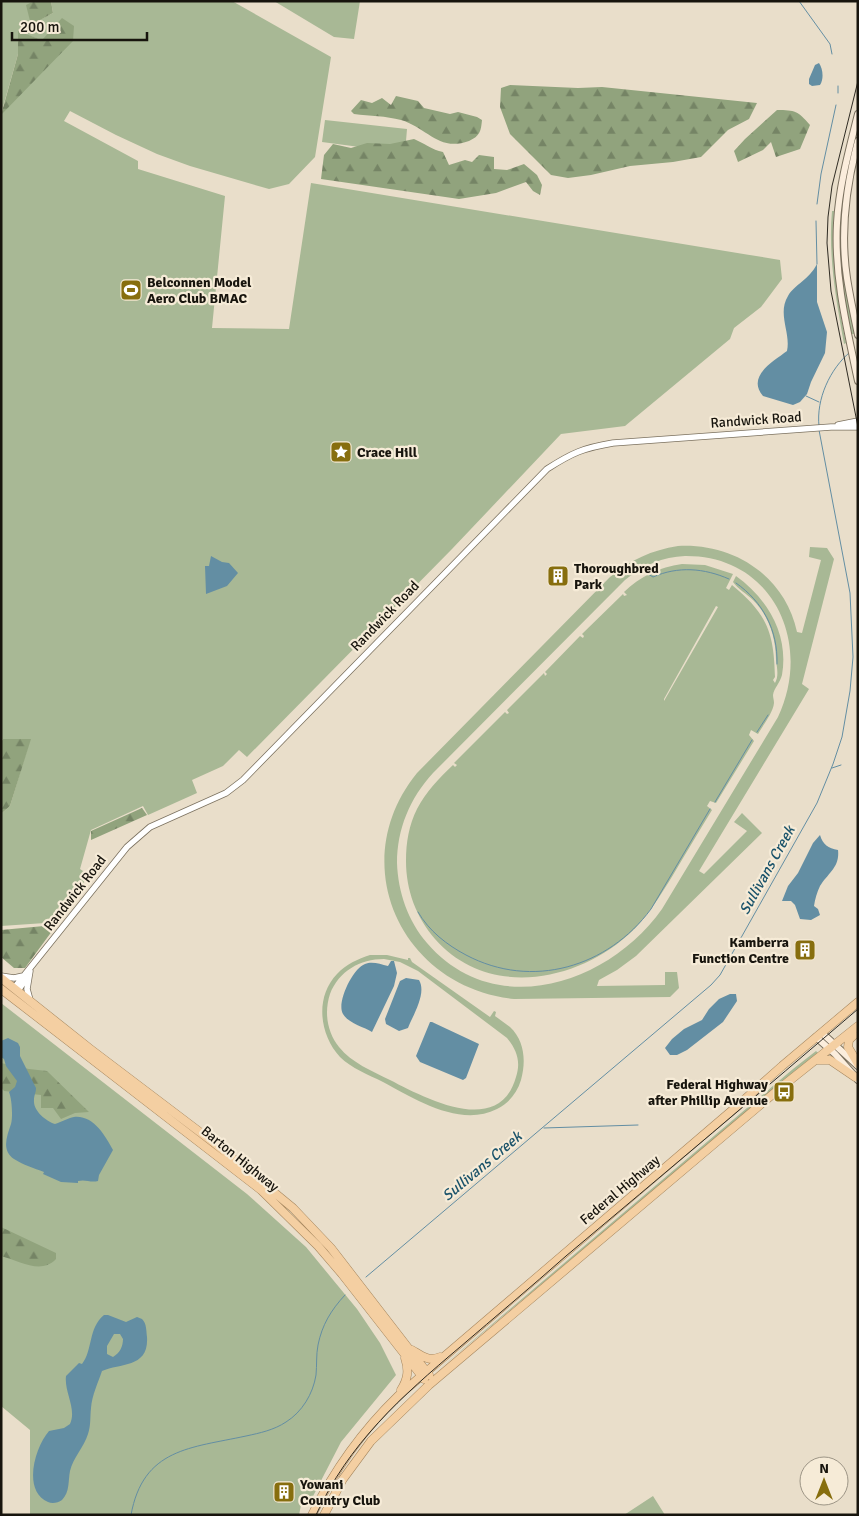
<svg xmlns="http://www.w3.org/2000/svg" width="859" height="1516" font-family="Signika,sans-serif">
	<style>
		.green { fill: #a8b895; fill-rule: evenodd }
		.forest { fill: url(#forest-firs) }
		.water { fill: #638ea3; fill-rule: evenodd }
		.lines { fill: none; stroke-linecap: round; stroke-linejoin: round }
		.stream { stroke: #638ea3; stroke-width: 1 }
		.tertiary-casing { stroke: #7b715f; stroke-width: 7 }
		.secondary-casing { stroke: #7b715f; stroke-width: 8 }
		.trunk-casing { stroke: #a5865e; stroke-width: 9 }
		.tertiary { stroke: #fff; stroke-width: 5.5 }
		.secondary { stroke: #fbeddc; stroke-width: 6 }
		.trunk { stroke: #f4cfa2; stroke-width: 8 }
		.tram { stroke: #2f2b23; stroke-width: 1 }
		.labels { text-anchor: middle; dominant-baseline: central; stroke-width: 4.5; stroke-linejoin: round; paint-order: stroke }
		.poi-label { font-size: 14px; font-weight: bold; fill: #17140d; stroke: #f6ebd7; text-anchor: start }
		.street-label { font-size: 14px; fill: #17140d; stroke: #f6ebd7 }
		.water-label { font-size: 15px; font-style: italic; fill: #1b536a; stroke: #f6ebd7 }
	</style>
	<defs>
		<pattern id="forest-firs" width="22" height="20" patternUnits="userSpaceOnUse" patternTransform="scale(1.25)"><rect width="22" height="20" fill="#91a37d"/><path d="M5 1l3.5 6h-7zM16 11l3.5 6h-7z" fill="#758465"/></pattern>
	</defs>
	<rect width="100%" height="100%" fill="#e9deca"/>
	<path class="green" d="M2 1H34L27 6 32 24 53 13 51 1H232L331 57 315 157 289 184 269 189 190 166 157 154 116 135 70 111 64 121 138 161V169L225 196 212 328 289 329 311 183 780 260 782 279 761 307 734 328 730 339 625 426 561 434 452 549 247 757 239 750 223 766 192 780 197 793 148 815 143 806 91 830 80 869 89 875 57 919 45 923 1 926V814L10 806 30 740 3 739 1 742ZM18 32 42 40 1 114 18 54Z
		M274 1H360L354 39 334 37Z
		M325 120 407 129 405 153 322 142Z
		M858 125 850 164 842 222 855 334H851C844 297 837 258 840 219 842 187 850 156 858 125Z
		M832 211H834C831 256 837 299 846 343L844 344C836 299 828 256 832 211Z
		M678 546C734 543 785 576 797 632L802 633 821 560 809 557 810 547 827 548 834 559 802 684 809 689 699 871 704 874 747 831 734 822 742 813 762 833 636 956 617 970 599 980 597 986 665 985V972H677L679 988 670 997 514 999C401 987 344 863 417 773L610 577C630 560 652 550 678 546ZM685 556C773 555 813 643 778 717L662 909C609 984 495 1022 427 943 408 921 398 892 397 863 397 829 410 798 433 773L625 580C643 565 663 557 685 556Z
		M682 564 705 565 733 574 726 588 729 590 732 585C767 614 774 632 775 677L773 680 775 683C779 676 777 668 776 660 776 638 769 616 753 600 747 594 738 589 733 582L736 576C768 599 789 635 782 675 780 683 774 688 773 695 773 698 774 700 774 703 773 713 763 725 758 734L751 730 749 735 754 741 716 803 710 801 707 806 712 810C699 831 686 853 673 875 660 896 647 918 628 935 573 984 486 997 435 939 416 917 406 890 406 861 406 842 409 825 417 809 426 792 439 778 453 765L455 767 457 765 454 763 505 712 507 714 509 713 507 710 544 673 545 676 547 674 545 672 580 636 583 638 584 636 582 634 623 594 624 596 627 595 624 592C641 576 659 567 682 564ZM716 606 718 607 664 701V699Z
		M370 955H387L408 960V958H410L412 962 490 1017 494 1011 496 1012 495 1016C500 1020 505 1023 510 1027 525 1041 526 1062 521 1080 517 1093 509 1103 497 1109 460 1128 415 1099 383 1082 369 1075 351 1068 340 1057 319 1034 315 997 337 974 346 964 358 959 370 955ZM384 959 400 962 418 971 507 1038C517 1050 521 1062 516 1077 499 1138 425 1098 390 1080 372 1071 352 1063 339 1047 327 1032 324 1012 330 994 339 971 360 959 384 959Z
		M1 1003 247 1194 306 1247 357 1309 380 1343 396 1375 341 1442 310 1502 301 1505 299 1515H30V1430L1 1406Z
		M816 1051 818 1053 815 1057 438 1370 793 1069Z
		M653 1496 665 1515H624Z"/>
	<path class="forest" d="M34 1H51L53 13 31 25 26 5Z
		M62 18 74 26 73 41 1 115 18 54V31L42 40Z
		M510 85 578 88 602 87 757 103 749 119 728 130 701 157 673 162 630 166 591 175 568 178 551 175 510 134 500 107 501 88Z
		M396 96 418 101 424 108 450 114 458 112 477 117 482 120C481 131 480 136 469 141 438 152 428 128 401 120 386 116 370 116 354 114L351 111 361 100 372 103 382 98 391 105Z
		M777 110C795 110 798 111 810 125L800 149 776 157 771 142 763 150 738 162 734 151 745 139Z
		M414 139C424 143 432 150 443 152L449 165 465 160 472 162 479 155 494 157V169L507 170 524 164 537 175 542 185 540 195 533 191 526 182 496 193 459 199 321 179 324 155 333 144 351 148 367 143 390 144Z
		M3 739H31L10 806 1 814V742Z
		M142 808 147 815 91 840V831Z
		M44 926 55 927 25 968H14L1 957V930Z
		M1 1063 29 1069 47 1071 89 1112 75 1113 61 1119 53 1108H41V1095L4 1091 1 1087Z
		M1 1227 56 1253V1259C41 1275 20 1261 1 1256Z"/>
	<path class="water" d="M819 63C823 69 824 79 820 85L812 86 809 84V79L815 65Z
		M817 264V302L827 332 825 353 811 382 807 394 800 402 793 405 763 396C746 376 774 361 787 351 791 333 777 314 788 296 795 284 809 280 817 264Z
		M211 556 222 562 229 563 238 573 227 586 206 594 205 566H209Z
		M820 835C823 845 828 848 838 850 840 867 828 873 820 886 817 892 815 899 814 906L818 909 820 915 811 920 800 919 795 905 791 901H782L788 886 798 873 813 843Z
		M391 961H394L397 973 394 986 372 1032C364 1027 348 1023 343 1014 336 1003 353 968 365 964 372 961 380 964 388 966Z
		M406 978 419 980C427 993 413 1015 408 1028L399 1031 386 1024 385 1019 400 981Z
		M730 994H736L737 1001 723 1022 687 1050 677 1055H670L665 1048 672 1039 684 1029 702 1020 709 1009 719 999Z
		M430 1022H432L479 1044 466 1078 463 1080 420 1062 416 1056Z
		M8 1038 18 1043 20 1047V1056L36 1088C36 1093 34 1095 34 1100 33 1111 46 1121 55 1124 61 1122 68 1118 74 1117 94 1115 105 1136 113 1150L99 1175 98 1181C90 1183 86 1179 78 1181V1183L61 1182 43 1174 44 1172C34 1168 23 1165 14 1159 1 1150 7 1136 11 1124 13 1117 12 1099 9 1092L15 1087 17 1081 6 1066 4 1059 1 1057V1041Z
		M104 1315H108L126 1322 137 1317 142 1319C147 1324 146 1331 147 1337 149 1368 121 1363 102 1371 98 1383 92 1395 91 1408 90 1417 91 1425 88 1434 84 1447 73 1458 70 1471 68 1481 70 1492 62 1500 58 1503 52 1504 48 1502 22 1491 35 1447 49 1431L64 1428 70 1424C77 1409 64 1392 66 1376L79 1363 82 1364C93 1350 88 1328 104 1315ZM114 1334H120L123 1339C123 1346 120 1353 113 1357L107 1354V1346Z"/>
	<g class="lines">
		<path class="stream" d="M799 1 830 44 832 54
			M838 93V86
			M817 204 821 174 836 105
			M816 221 817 264
			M806 396 819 402
			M819 426C816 399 830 369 850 352
			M648 574 653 577C678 566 704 568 729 579
			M736 583C763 602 778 630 777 664
			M757 732 768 715
			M832 768 841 765
			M715 802 752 740
			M418 912C429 931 447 945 466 955 532 990 608 967 651 909L710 809
			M544 1128 638 1125
			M366 1277 711 985 720 975 817 803 833 764 842 737 850 691 853 657 850 593 819 430
			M131 1515C143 1448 191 1448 246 1436 260 1433 274 1430 286 1422 302 1412 313 1394 316 1375 317 1365 316 1355 318 1345 322 1325 331 1310 345 1295"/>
		<g class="tertiary-casing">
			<path id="tertiary" d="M838 425 858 421
				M30 971 27 989 30 1000
				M1 976 14 978 23 976
				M14 988 127 847 150 827 226 793 243 780 547 469C572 453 583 448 613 443L831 427H858
				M18 991 27 977"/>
		</g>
		<g class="secondary-casing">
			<path id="secondary" d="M858 114C849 150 839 186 837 223 834 276 847 329 858 381
				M858 141C846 186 840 232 847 278 850 297 854 316 858 335
				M822 1033 858 1066
				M816 1037 835 1054 858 1080"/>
		</g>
		<g class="trunk-casing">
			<path id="trunk" d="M1 978 89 1048 213 1142 293 1208 331 1248 429 1375
				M1 989 261 1190 318 1246 342 1274 424 1379
				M854 1035 849 1040 848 1047 858 1064
				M818 1060H830L855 1077
				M412 1350C422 1356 429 1362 440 1357
				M401 1390C408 1379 409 1370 405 1358
				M312 1515C334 1470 362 1431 398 1396L736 1107 782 1066 858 1002
				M324 1515 343 1479 371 1441 429 1385 779 1089 858 1026"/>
		</g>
		<use href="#tertiary" class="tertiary"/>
		<use href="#secondary" class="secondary"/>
		<use href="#trunk" class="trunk"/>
		<path class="tram" d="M858 81 832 186 828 217 827 243 831 291 858 427
			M316 1515C349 1443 401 1397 460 1347 495 1317 531 1287 566 1256 664 1174 761 1092 858 1009"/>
	</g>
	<defs>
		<g id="stadium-square" transform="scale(1.125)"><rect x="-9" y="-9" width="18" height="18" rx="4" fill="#876e0e" stroke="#f6ebd7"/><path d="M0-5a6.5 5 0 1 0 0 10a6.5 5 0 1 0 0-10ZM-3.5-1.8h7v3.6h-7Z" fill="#fff"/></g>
		<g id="sight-square" transform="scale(1.125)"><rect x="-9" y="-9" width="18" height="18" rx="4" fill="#876e0e" stroke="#f6ebd7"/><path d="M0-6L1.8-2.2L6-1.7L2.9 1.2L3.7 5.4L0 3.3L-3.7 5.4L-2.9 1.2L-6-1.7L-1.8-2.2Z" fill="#fff"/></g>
		<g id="building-square" transform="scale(1.125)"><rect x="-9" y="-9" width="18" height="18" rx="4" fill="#876e0e" stroke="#f6ebd7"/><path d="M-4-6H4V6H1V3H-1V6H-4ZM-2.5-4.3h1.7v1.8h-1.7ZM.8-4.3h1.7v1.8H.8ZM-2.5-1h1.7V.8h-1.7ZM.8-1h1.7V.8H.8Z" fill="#fff"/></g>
		<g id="bus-square" transform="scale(1.125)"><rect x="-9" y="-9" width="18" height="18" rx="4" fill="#876e0e" stroke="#f6ebd7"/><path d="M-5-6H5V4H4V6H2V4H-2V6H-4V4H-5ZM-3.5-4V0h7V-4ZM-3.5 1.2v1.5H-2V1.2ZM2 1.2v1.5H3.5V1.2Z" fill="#fff"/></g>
	</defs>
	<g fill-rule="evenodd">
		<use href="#stadium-square" x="131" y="290"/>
		<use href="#sight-square" x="341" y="452"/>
		<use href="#building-square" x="558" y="576"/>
		<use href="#building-square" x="805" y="950"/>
		<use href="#bus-square" x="784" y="1092"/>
		<use href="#building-square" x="284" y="1492"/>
	</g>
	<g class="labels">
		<g class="poi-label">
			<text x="147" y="282">Belconnen Model<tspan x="147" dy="16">Aero Club BMAC</tspan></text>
			<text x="357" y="452">Crace Hill</text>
			<text x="574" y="568">Thoroughbred<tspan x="574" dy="16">Park</tspan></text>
			<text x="789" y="942" text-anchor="end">Kamberra<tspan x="789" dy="16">Function Centre</tspan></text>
			<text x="768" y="1084" text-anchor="end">Federal Highway<tspan x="768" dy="16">after Phillip Avenue</tspan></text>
			<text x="300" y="1484">Yowani<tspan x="300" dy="16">Country Club</tspan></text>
		</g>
		<g class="street-label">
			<text transform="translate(756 420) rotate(-4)">Randwick Road</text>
			<text transform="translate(385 616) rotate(-46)">Randwick Road</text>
			<text transform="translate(75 893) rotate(-52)">Randwick Road</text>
			<text transform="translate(240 1159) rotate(39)">Barton Highway</text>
			<text transform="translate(620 1190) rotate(-40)">Federal Highway</text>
		</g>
		<g class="water-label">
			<text transform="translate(767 870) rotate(-61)">Sullivans Creek</text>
			<text transform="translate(482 1166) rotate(-40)">Sullivans Creek</text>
		</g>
	</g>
	<rect width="859" height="1516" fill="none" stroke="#17140d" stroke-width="5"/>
	<g transform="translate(824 1481)"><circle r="24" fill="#f6ebd7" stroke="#9d9586"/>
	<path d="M0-4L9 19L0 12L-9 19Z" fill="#876e0e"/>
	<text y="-8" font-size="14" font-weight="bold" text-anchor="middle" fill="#17140d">N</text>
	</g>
	<path d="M12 32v8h135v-8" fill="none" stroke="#17140d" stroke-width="2.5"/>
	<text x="20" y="32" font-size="15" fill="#17140d" stroke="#f6ebd7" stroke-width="4" paint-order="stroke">200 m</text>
</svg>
